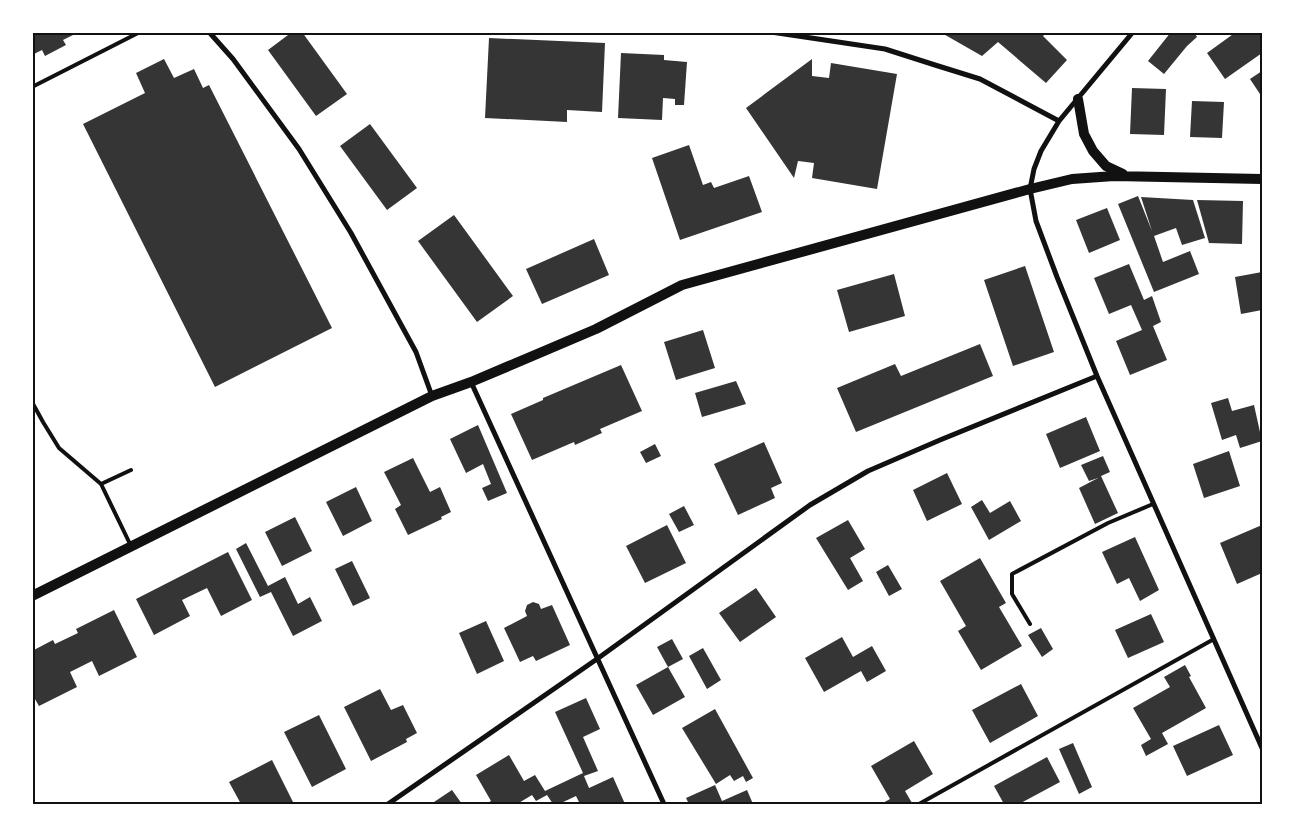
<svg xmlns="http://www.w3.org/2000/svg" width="1295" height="837" font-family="'Sofia Sans Condensed',sans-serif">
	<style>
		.building { fill: #353535 }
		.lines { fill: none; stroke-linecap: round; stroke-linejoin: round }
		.service { stroke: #111; stroke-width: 4 }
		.minor { stroke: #111; stroke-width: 5 }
		.secondary { stroke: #111; stroke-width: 10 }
		.neatline { fill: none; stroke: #111; stroke-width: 2 }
	</style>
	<rect width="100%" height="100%" fill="#fff"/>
	<path class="building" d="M32 32H79L63 40 66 45 45 56 42 50 32 55Z
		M292 32H302L347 94 316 116 268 50Z
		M940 32H1047L1043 36 1067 60 1046 83 998 42 982 56Z
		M1171 32H1194L1197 37 1187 46 1164 74 1148 61Z
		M1236 32H1262V53L1225 79 1207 53Z
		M489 38 605 43 602 112 567 110V122L485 118Z
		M621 53 664 55V60L687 62 684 105H675V99L663 98 662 120 618 118Z
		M164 59 174 78 194 69 203 88 209 85 332 328 215 387 83 124 145 93 136 73Z
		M812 59V76L829 78 831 63 897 74 877 189 812 178 814 163 798 161 794 178 746 108Z
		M1262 71V97L1250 79Z
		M1132 88 1166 89 1164 135 1130 134Z
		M1192 101 1224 102 1222 138 1190 137Z
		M370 124 417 188 387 210 340 146Z
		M689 145 703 185 711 182 714 188 749 176 762 212 680 240 652 158Z
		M1138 196 1152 231 1141 197 1193 200 1205 238 1182 245 1176 228 1154 236 1163 262 1190 251 1199 274 1154 292 1118 204Z
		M1197 200 1243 201 1242 244 1209 243Z
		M1107 208 1120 240 1089 253 1076 220Z
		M454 215 513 296 477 322 418 241Z
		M594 239 609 275 542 304 526 269Z
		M1129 264 1144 300 1152 296 1161 322 1153 326 1167 360 1130 375 1116 341 1142 330 1131 305 1109 314 1094 278Z
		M1025 266 1054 352 1013 366 984 280Z
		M1262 272V310L1241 314 1235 277Z
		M894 274 905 316 849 332 837 290Z
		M703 330 715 368 676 380 664 342Z
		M980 344 993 376 856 432 837 388 895 364 901 376Z
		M621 365 642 411 600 429 602 433 575 445 574 442 532 460 511 414 543 400V398Z
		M736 381 746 404 702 417 695 393Z
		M1228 398 1232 411 1254 405 1262 441 1240 448 1236 435 1222 440 1211 403Z
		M1086 417 1100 451 1060 468 1046 434Z
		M478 425 507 493 488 501 482 488 491 484 483 464 466 473 450 439Z
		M764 442 782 483 771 488 775 498 738 515 714 464Z
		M655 444 661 456 646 463 640 452Z
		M1229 451 1240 486 1204 498 1193 464Z
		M1103 456 1110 472 1101 476 1118 513 1095 524 1079 488 1098 478 1089 481 1081 465Z
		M413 458 430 492 440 487 451 512 441 517 442 519 408 535 395 509 401 505 384 472Z
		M947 473 962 504 927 521 913 490Z
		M356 487 372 521 343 536 326 502Z
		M982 500 990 513 1010 501 1021 521 989 540 971 507Z
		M684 506 694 525 679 532 669 514Z
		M295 517 312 551 282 566 265 532Z
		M848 520 865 549 850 558 863 581 848 590 816 538Z
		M667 525 686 563 645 583 626 546Z
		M1262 525V573L1237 584 1220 543Z
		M1135 537 1159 590 1140 601 1129 578 1117 584 1102 552Z
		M246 543 268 586 285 577 298 604 310 597 322 621 293 636 271 592 260 597 236 549Z
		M228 552 252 600 221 616 207 588 182 600 190 616 154 635 136 599Z
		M980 558 1006 603 999 607 1022 646 981 670 958 631 966 626 940 581Z
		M352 561 370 598 353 606 335 569Z
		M888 565 902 589 889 596 876 572Z
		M756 588 776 617 740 642 719 613Z
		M533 602 539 604 541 609 552 605 570 645 536 661 533 656 520 662 504 628 527 616 525 611 527 605Z
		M114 610 137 657 99 676 92 661 70 672 77 687 39 706 32 694V651L53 640 55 644 78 633 76 629Z
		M1151 614 1164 642 1128 658 1115 630Z
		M486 621 504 661 477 674 459 633Z
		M1041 628 1053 649 1042 657 1028 635Z
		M842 637 853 657 872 646 886 671 867 682 861 671 824 692 805 658Z
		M672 639 683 659 668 667 657 647Z
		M703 648 721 680 707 689 689 656Z
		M1185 665 1191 676 1189 677 1206 708 1162 733 1168 744 1146 756 1141 745 1151 739 1133 708 1170 687 1164 677Z
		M668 667 685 697 653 715 636 685Z
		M1021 684 1038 716 990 743 972 710Z
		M380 689 391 710 403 705 417 733 406 739 407 742 371 761 344 707Z
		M586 698 600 729 583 737 598 771 584 776 589 788 613 777 625 804H580L576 796 559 804H553L547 795 536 801 532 795 517 804H486L491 801 476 775 509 755 524 781 535 775 545 791 583 773 555 712Z
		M715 709 753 778 746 782 743 776 734 781 730 775 716 784 682 728Z
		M319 715 346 769 312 787 284 732Z
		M1219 725 1233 755 1187 776 1173 746Z
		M914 741 933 774 905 791 912 803 909 804H881L890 799 871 766Z
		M1073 743 1092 787 1079 794 1059 749Z
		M1047 757 1060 782 1019 804H1004L994 786Z
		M272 760 294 804H241L229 782Z
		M715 785 722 801 747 790 753 804H689L686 798Z
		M452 790 462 804H431Z"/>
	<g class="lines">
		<path class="service" d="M32 87 140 32
			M32 402 43 422 59 448 101 484 131 546
			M101 484 131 470
			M1030 624 1012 594V574L1108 523 1153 504
			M919 804 1214 639"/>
		<path class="minor" d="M209 32 233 59 299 149 351 233 416 352 432 396
			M771 32 885 49 935 65 980 79 1059 121
			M1133 32 1059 121 1041 151 1034 169 1030 189 1036 221 1057 277 1097 376 1262 748
			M471 382 664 804
			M388 804 597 659 810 505 868 471 940 440 1097 376"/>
		<path class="secondary" d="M1078 99 1084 134 1093 151 1106 166 1123 174
			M32 596 432 396 471 382 596 329 682 285 1030 189 1072 179 1114 176 1262 179"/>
	</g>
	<rect width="1295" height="837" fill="none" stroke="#ffffff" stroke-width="68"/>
	<rect x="34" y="34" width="1227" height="769" class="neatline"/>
</svg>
